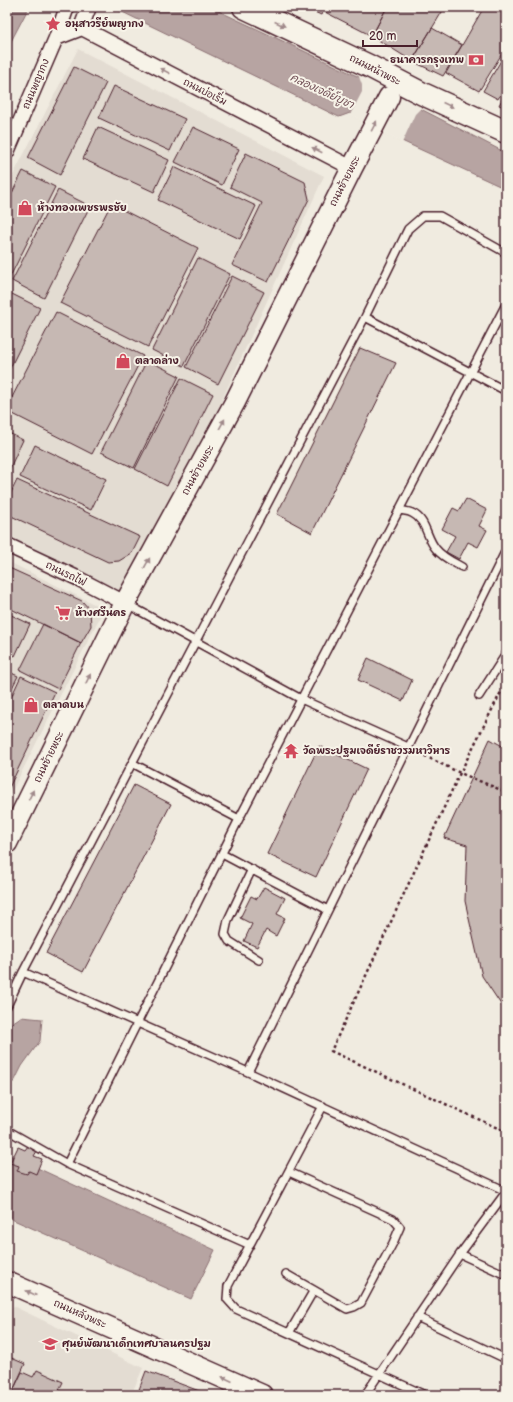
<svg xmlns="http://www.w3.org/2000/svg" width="513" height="1402" font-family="'Balsamiq Sans','Playpen Sans Thai',sans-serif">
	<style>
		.built { fill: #e3dcd2 }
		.water { fill: #b7a4a2; stroke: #8b6f72 }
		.pier { fill: #f0ebe0 }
		.building { fill: #c6b8b3; stroke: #4a1f2b }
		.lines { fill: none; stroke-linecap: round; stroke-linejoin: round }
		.lane-casing { stroke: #4a1f2b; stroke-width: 10 }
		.street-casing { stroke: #4a1f2b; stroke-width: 17 }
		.secondary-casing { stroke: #4a1f2b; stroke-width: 23 }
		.primary-casing { stroke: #4a1f2b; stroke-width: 25 }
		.path { stroke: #4a1f2b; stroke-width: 2.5; stroke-dasharray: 3 3; stroke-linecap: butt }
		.lane { stroke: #f7f3e8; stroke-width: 7 }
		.street { stroke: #f7f3e8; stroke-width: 14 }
		.secondary { stroke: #f7f3e8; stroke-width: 20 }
		.primary { stroke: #f7f3e8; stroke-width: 22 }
		.oneway { fill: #a0898a }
		.labels { text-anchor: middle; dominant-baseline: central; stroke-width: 4; stroke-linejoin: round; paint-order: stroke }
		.poi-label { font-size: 10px; font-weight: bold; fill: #4a1f2b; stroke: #f7f3e8; text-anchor: start }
		.street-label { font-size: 10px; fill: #4a1f2b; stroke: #f7f3e8 }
		.water-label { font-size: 11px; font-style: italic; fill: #704e55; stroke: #f7f3e8 }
	</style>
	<rect width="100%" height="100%" fill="#f0ebe0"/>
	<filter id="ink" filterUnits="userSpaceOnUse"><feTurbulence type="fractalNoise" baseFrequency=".025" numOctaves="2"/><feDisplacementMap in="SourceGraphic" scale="8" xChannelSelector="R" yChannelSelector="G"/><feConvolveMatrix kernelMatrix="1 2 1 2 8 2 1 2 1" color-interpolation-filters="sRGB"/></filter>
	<g filter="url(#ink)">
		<path class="built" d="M78 49 324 176 132 597 7 535V187Z
			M7 561 104 609 7 801Z
			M13 1306 143 1368 131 1395H7V1321Z"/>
		<path class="water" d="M7 7H29L7 49Z
			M112 7H210L357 76 506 153V189L404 142 350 113 339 117Z
			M21 1017 42 1019 40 1041 22 1066 14 1082 7 1081V1026Z
			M7 1154 215 1250 191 1299 7 1217Z"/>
		<path class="pier" d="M358 74 422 107 415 114 402 143 350 115 362 92V85Z"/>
		<path class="building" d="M304 7H325L321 15Z
			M325 7H387L372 36 323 11Z
			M387 7H445L412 61 372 36Z
			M484 7H506V47L479 91 446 73Z
			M432 28 462 45 443 76 412 61Z
			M506 52V85L498 99 483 91Z
			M74 67 106 83 60 175 28 158Z
			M114 86 185 119 170 151 99 118Z
			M506 92V108L499 105Z
			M98 127 169 160 154 192 83 159Z
			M193 127 239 149 222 185 175 162Z
			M246 153 305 182 309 199 268 282 232 265 262 203 230 187Z
			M174 167 256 206 240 239 158 200Z
			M23 171 55 187 9 279 7 278V203Z
			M58 190 90 206 44 298 12 281Z
			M111 204 198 248 148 347 60 303Z
			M198 258 230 274 184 366 152 350Z
			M232 276 264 292 218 384 186 367Z
			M8 292 40 308 7 374V294Z
			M56 312 143 356 92 454 7 411V407Z
			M360 348 396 363 312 533 277 514Z
			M147 360 179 376 134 468 101 452Z
			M181 378 213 394 167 486 135 469Z
			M7 432 23 440 8 472 7 471Z
			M35 445 106 479 91 510 20 477Z
			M17 480 140 537 132 553 119 561 108 562 7 514V501Z
			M466 499 487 510 479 526 487 530 478 547 468 542 459 559 446 552 455 536 442 529 453 508 459 511Z
			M7 567 82 601 90 610 91 626 81 643 7 607Z
			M7 613 30 624 15 656 7 652Z
			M43 624 81 643 58 689 20 670Z
			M368 658 412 680 403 701 358 680Z
			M7 671 18 676 7 698Z
			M21 676 55 692 7 792V706Z
			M490 739 506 748V1012L482 976 465 901 467 845 444 838Z
			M319 746 367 769 316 877 267 854Z
			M134 785 171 804 83 972 46 953Z
			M264 887 285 898 277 914 285 918 276 936 266 930 257 947 244 941 252 924 240 918 251 896 257 899Z
			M28 1146 37 1151 34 1156 42 1159 36 1174 29 1171 27 1174 17 1171 19 1166 10 1163 18 1147 25 1150Z
			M7 1356 25 1364 11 1395H7Z
			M37 1370 63 1382 59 1390 69 1395H11L22 1372 33 1377Z
			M146 1371 210 1395H137Z"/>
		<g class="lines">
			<g class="lane-casing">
				<path id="lane" d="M365 317 506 391
					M400 510C403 511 408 511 412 513 427 520 426 538 436 549 442 557 453 562 462 567
					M125 603 301 699 408 747
					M479 696 506 654
					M132 763 239 819
					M222 854 328 910
					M252 869 228 920 225 934 229 941 259 960
					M23 972 248 1072 506 1191
					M7 1006 23 972 365 317 408 229 423 216H440L506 253
					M248 1072 506 550
					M323 1106 228 1286 227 1299 236 1309 425 1395
					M7 1130 67 1164 250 1245
					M67 1164 239 819 506 304
					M460 1254 506 1275
					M286 1274 347 1309 354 1307 361 1303 393 1243 400 1227 393 1219 289 1172
					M417 1317 506 1359
					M289 1333 314 1290
					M365 1395 460 1254 506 1192"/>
			</g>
			<g class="street-casing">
				<path id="street" d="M82 28V25L89 7
					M56 38 82 28 352 168
					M7 152 56 38 67 7
					M7 545 75 577 125 603"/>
			</g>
			<g class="secondary-casing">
				<path id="secondary" d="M7 843 125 603 235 402 352 168 389 97
					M7 1282 262 1395"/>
			</g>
			<g class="primary-casing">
				<path id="primary" d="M244 7 369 66 423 94 506 132"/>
			</g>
			<path class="path" d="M506 682 460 773 331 1051 506 1132
				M419 753 460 773 506 792"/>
			<use href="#lane" class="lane"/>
			<use href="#street" class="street"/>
			<use href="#secondary" class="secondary"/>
			<use href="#primary" class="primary"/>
		</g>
		<defs><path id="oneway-solid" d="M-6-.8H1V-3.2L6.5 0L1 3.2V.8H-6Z"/></defs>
		<g class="oneway">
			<use href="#oneway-solid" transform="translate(280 24) rotate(25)"/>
			<use href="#oneway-solid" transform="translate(165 71) rotate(-153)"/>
			<use href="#oneway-solid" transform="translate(448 105) rotate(25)"/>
			<use href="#oneway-solid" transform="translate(374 126) rotate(-62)"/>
			<use href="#oneway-solid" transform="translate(317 150) rotate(-153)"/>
			<use href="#oneway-solid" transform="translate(222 424) rotate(-61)"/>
			<use href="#oneway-solid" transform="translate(147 563) rotate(-61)"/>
			<use href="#oneway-solid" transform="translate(88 679) rotate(-64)"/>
			<use href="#oneway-solid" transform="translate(31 795) rotate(-64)"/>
			<use href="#oneway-solid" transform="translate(31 1293) rotate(-156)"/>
			<use href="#oneway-solid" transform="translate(227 1379) rotate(-156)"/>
		</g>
	</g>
	<defs>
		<g id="sight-bare" transform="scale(1.2)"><path d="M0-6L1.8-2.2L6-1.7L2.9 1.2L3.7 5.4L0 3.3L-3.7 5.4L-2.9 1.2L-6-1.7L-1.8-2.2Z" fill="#d1495b" stroke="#f7f3e8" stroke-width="2.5" paint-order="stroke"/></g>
		<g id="bank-bare" transform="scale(1.2)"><path d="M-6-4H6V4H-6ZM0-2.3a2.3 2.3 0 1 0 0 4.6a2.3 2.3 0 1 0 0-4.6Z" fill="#d1495b" stroke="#f7f3e8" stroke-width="2.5" paint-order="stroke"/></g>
		<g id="shop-bare" transform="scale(1.2)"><path d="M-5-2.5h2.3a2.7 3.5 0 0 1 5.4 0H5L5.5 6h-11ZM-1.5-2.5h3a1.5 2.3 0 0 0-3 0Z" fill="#d1495b" stroke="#f7f3e8" stroke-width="2.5" paint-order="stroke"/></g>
		<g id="supermarket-bare" transform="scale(1.2)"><path d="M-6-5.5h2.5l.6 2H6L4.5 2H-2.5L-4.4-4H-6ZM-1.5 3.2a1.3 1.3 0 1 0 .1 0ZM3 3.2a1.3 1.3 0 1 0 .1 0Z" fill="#d1495b" stroke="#f7f3e8" stroke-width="2.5" paint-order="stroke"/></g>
		<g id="temple-bare" transform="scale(1.2)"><path d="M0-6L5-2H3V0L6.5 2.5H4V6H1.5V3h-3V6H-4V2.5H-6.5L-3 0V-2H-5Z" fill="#d1495b" stroke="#f7f3e8" stroke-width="2.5" paint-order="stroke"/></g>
		<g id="school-bare" transform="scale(1.2)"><path d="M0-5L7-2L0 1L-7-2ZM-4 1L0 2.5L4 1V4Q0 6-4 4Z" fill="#d1495b" stroke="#f7f3e8" stroke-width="2.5" paint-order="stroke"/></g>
	</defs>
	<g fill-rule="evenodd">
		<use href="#sight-bare" x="53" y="24"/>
		<use href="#bank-bare" x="476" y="60"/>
		<use href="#shop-bare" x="25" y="208"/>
		<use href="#shop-bare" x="123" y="361"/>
		<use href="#supermarket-bare" x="63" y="613"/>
		<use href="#shop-bare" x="31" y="705"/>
		<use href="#temple-bare" x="291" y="751"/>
		<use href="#school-bare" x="50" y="1344"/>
	</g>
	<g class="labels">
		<g class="poi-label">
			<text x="65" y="24">อนุสาวรีย์พญากง</text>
			<text x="464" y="60" text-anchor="end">ธนาคารกรุงเทพ</text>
			<text x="37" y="208">ห้างทองเพชรพรชัย</text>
			<text x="135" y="361">ตลาดล่าง</text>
			<text x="75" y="613">ห้างศรีนคร</text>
			<text x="43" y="705">ตลาดบน</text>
			<text x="303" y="751">วัดพระปฐมเจดีย์ราชวรมหาวิหาร</text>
			<text x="62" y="1344">ศุนย์พัฒนาเด็กเทศบาลนครปฐม</text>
		</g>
		<g class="street-label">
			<text transform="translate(375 70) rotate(27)">ถนนหน้าพระ</text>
			<text transform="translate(36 84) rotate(-67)">ถนนพญากง</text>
			<text transform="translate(205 92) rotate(27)">ถนนบ่อเริ่ม</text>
			<text transform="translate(345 181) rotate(-63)">ถนนซ้ายพระ</text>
			<text transform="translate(198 470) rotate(-61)">ถนนซ้ายพระ</text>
			<text transform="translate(66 574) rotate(26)">ถนนรถไฟ</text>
			<text transform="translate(49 757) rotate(-64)">ถนนซ้ายพระ</text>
			<text transform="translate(80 1314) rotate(24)">ถนนหลังพระ</text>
		</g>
		<g class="water-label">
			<text transform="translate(322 91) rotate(25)">คลองเจดีย์บูชา</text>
		</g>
	</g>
	<rect width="513" height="1402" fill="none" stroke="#f7f3e8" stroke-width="24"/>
	<rect x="12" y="12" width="489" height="1378" fill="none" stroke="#4a1f2b" stroke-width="1.5" filter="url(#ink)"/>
	<path d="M363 40v6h54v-6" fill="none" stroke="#4a1f2b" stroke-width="2"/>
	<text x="369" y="40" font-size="12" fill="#4a1f2b" stroke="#f7f3e8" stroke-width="3" paint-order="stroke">20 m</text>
</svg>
